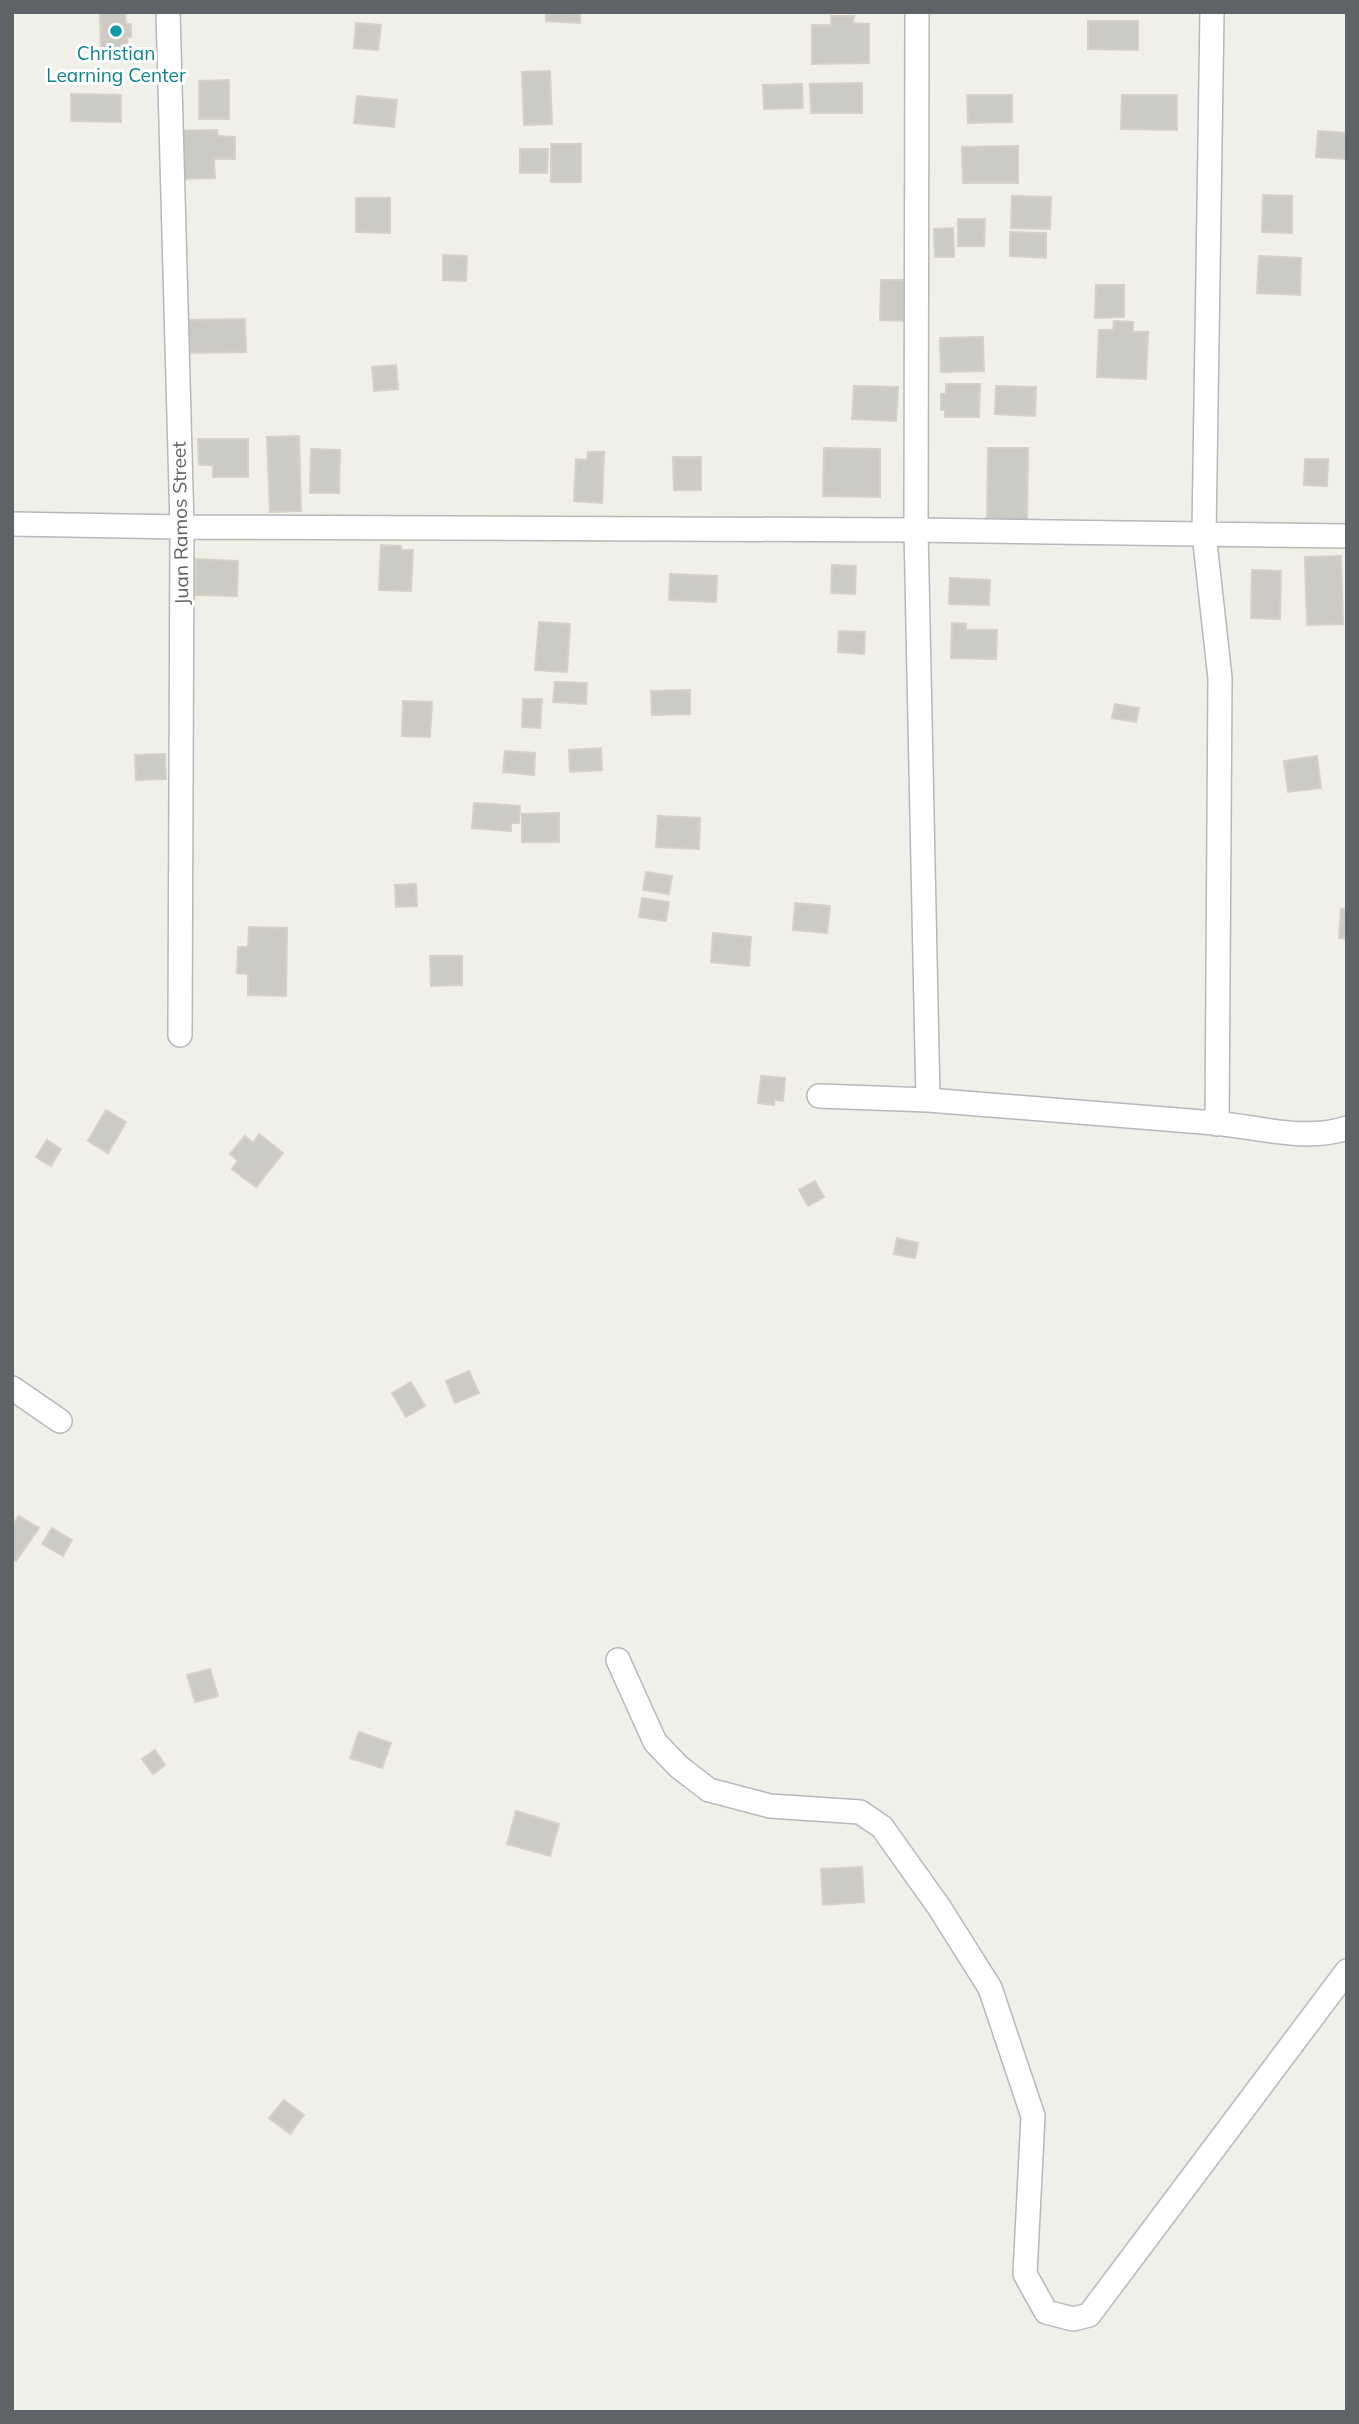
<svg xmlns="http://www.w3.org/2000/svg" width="1359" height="2424" font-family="Mulish,sans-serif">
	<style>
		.building { fill: #cccac4; stroke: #d5d1c6; stroke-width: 2 }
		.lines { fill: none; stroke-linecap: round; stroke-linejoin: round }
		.street-casing { stroke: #b5b8bc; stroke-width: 26 }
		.street { stroke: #fff; stroke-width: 23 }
		.culture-dot { fill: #0f9aa8; stroke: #fff; stroke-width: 2.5 }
		.labels { text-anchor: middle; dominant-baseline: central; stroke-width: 6; stroke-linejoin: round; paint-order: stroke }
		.culture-label { font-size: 19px; fill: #0d838f; stroke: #fff }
		.street-label { font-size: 19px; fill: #5f6367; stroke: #fff }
	</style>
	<rect width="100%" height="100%" fill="#f0efe8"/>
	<path class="building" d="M125 12 126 24H131V37H127L128 52H101L100 13Z
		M546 12H580V23L546 21Z
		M831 16H854L853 23 869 24V63L812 64V25H831Z
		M1088 21H1138V50L1088 49Z
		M356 23 381 25 378 50 354 48Z
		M550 71 552 124 524 125 522 72Z
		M229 80V119H199V81Z
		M862 83V113H811L810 84Z
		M802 84 803 108 764 109 763 85Z
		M71 94 121 95V122L71 121Z
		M967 95H1012V122L968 123Z
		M1122 95H1177V130L1121 129Z
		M357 96 397 100 394 127 354 123Z
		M217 130 218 136 235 137V159H214L215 178 176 179V131Z
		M1318 131 1347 133V159L1316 157Z
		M551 144H581V182H551Z
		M1018 146V183H963L962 147Z
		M520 149H548L547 173H520Z
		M1263 195 1292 196V233L1262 232Z
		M1012 196 1051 197 1050 229 1011 228Z
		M356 198H390V233L356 232Z
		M958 219H985L984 246H958Z
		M953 228 954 257H935L934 229Z
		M1010 232 1046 233V258L1010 256Z
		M443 255 467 256 466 281 443 280Z
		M1259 256 1301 258 1300 295 1257 293Z
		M881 280H908L907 321 880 320Z
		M1096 285H1124V317L1095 318Z
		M245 319 246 352 186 353V320Z
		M1114 321 1133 322V332H1148L1146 379 1097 377 1099 330H1113Z
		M983 337 984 371 941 372 940 338Z
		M396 365 398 389 374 391 372 367Z
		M946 384H980L979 417H945V410H941V394H946Z
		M854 386 898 387 896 421 852 419Z
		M996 386 1036 387 1035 416 995 414Z
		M299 436 301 511 270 512 267 437Z
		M198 439H248V477H213V465H199Z
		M824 448 880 449V497L823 496Z
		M988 448H1028L1027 523 987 522Z
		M311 449 340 450 339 493H310Z
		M588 452H604L602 503 574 501 576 459 587 460Z
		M673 457H701V490H674Z
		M1305 459H1328L1327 486 1304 485Z
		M381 545 401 546V550H413L411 591 379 590Z
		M1341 556 1343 624 1307 625 1305 557Z
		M196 559 238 561 237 596 195 595Z
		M832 565 856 566 855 594 831 593Z
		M1252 570 1281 571 1280 619 1251 618Z
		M670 574 717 576 716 602 669 600Z
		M950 578 990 580 989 605 949 604Z
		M539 622 570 624 567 672 535 670Z
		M952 623 966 624V630H997L996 659 951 658Z
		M839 631 865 632 864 654 838 652Z
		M555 682 587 683 586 704 553 702Z
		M690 690V714L652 715 651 691Z
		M523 699H542L540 728 522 727Z
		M403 701 432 702 430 737 402 736Z
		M1115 704 1139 708 1136 722 1112 718Z
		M601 748 602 770 570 772 569 750Z
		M505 751 535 753 534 775 503 772Z
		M165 754 166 779 136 780 135 755Z
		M1317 756 1321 788 1288 792 1284 761Z
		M474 803 520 806 519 823H511V831L472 828Z
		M559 813V842H522V814Z
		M658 816 700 818 699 849 656 847Z
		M646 872 672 876 669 894 643 890Z
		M416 884 417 906 396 907 395 885Z
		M642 898 669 902 666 921 639 917Z
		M795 903 830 906 827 933 793 930Z
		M1341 909H1347V939L1339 938Z
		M249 927 287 928 286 996 248 995V974L237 973 238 947H248Z
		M713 933 751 937 749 966 711 962Z
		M430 956H462V985L431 986Z
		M761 1076 785 1078 783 1101 774 1100V1105L758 1103Z
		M106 1110 126 1122 108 1153 88 1141Z
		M259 1134 283 1153 256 1187 232 1169 238 1161 230 1154 245 1136 253 1143Z
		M47 1140 61 1149 51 1166 36 1157Z
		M815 1181 824 1197 808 1206 799 1190Z
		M897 1238 918 1243 915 1258 894 1254Z
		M469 1371 479 1393 455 1403 446 1381Z
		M411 1382 425 1406 406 1417 392 1393Z
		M19 1516 39 1528 16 1561 12 1558V1525Z
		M52 1528 72 1540 63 1556 42 1544Z
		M210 1669 218 1696 195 1702 187 1675Z
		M359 1732 391 1743 382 1768 350 1758Z
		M155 1750 165 1765 153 1774 142 1759Z
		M516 1811 559 1824 550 1856 507 1844Z
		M862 1867 864 1902 823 1905 821 1869Z
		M284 2100 304 2115 290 2134 269 2118Z"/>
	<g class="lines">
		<g class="street-casing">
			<path id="street" d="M168 12 182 527 180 1035
				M917 12 916 530 928 1100C1023 1108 1119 1115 1215 1123 1257 1127 1306 1142 1347 1128
				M1212 12 1204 534 1220 678 1217 1124
				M12 524 182 527 916 530 1347 536
				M819 1096 928 1100
				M12 1388 60 1421
				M618 1660 655 1742 679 1767 709 1790 770 1806 860 1812 882 1827 939 1907 990 1988 1033 2116 1025 2274 1046 2312 1073 2319 1089 2315 1347 1971"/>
		</g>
		<use href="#street" class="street"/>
	</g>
	<circle class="culture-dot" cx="116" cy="31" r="7"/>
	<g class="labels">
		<g class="culture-label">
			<text x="116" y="53">Christian<tspan x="116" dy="22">Learning Center</tspan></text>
		</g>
		<g class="street-label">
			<text transform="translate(180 523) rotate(-91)">Juan Ramos Street</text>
		</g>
	</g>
	<rect width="1359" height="2424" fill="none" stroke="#5f6367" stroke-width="28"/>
</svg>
